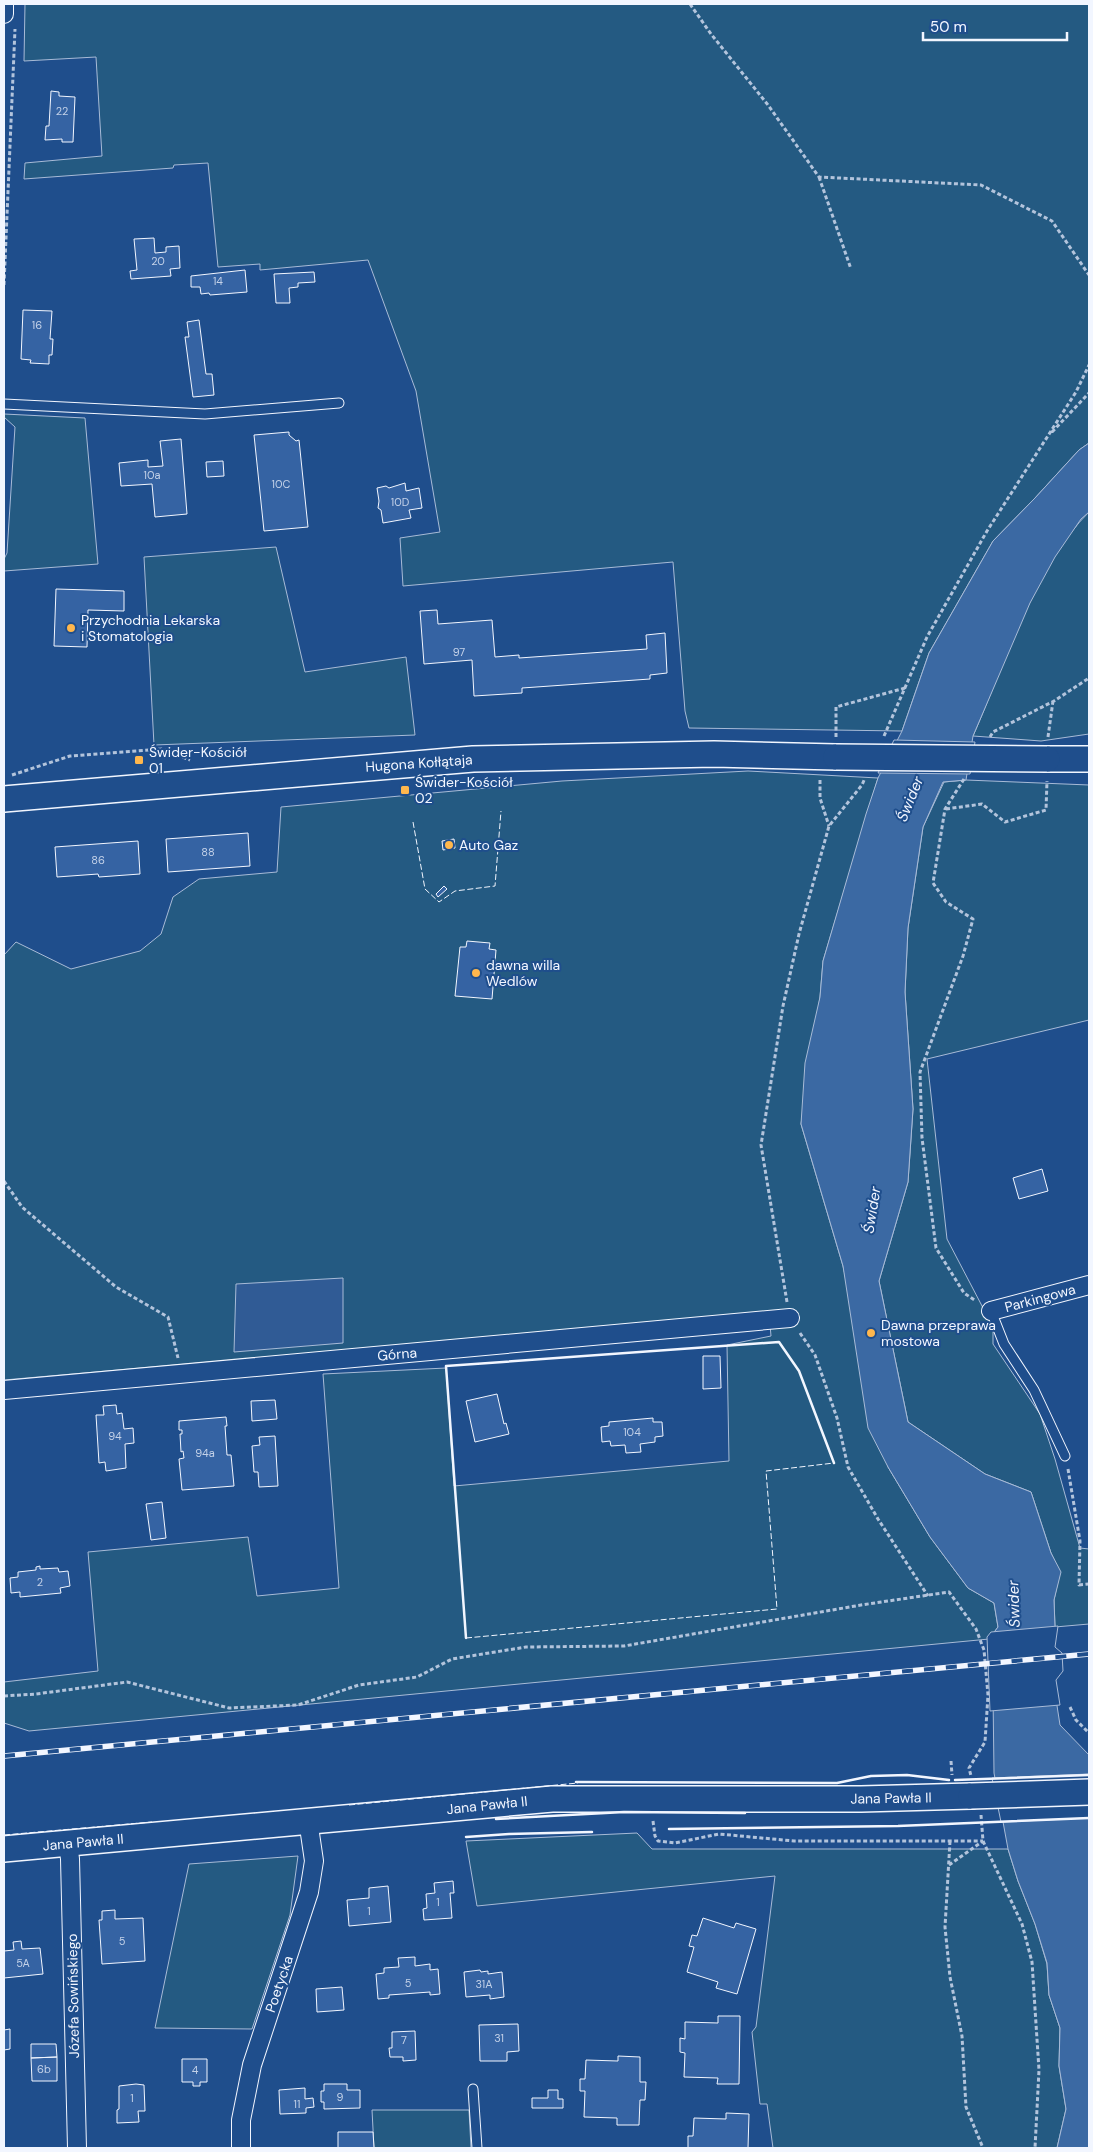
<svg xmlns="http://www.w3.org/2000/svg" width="1093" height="2152" font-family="'DM Sans',sans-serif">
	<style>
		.green { fill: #245a82; stroke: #a8bbd7 }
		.parking { fill: #305b95; stroke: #a8bbd7 }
		.water { fill: #3b69a3; stroke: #a8bbd7 }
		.pier { fill: #1f4e8c; stroke: #a8bbd7 }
		.building { fill: #3563a3; stroke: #f2f6ff }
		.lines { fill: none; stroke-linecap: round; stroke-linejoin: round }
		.service-casing { stroke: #f2f6ff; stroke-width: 11 }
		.minor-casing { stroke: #f2f6ff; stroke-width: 20 }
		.secondary-casing { stroke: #f2f6ff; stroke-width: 28 }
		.path { stroke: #b3c4dc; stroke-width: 3; stroke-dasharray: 4 2.5; stroke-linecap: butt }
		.service { stroke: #1f4e8c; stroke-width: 9 }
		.minor { stroke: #1f4e8c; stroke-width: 18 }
		.secondary { stroke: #1f4e8c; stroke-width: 25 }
		.rail-casing { stroke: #f2f6ff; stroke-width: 5.5 }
		.rail { stroke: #1f4e8c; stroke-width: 4; stroke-dasharray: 11; stroke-linecap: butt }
		.secondary-bridge-casing { stroke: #f2f6ff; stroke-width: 28; stroke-linecap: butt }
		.secondary-bridge { stroke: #1f4e8c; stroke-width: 25 }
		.fence { stroke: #f2f6ff; stroke-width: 1; stroke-dasharray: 6 2.5; stroke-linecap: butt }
		.wall { stroke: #f2f6ff; stroke-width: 2.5 }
		.poi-dot { fill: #ffb74d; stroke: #1f4e8c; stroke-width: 2 }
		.labels { text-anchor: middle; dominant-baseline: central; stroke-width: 4; stroke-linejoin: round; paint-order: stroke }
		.number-label { font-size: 11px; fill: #c3d1e8 }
		.poi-label { font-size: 14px; fill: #f2f6ff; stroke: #1f4e8c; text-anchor: start }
		.street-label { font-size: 14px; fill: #f2f6ff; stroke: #1f4e8c }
		.water-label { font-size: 15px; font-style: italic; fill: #f2f6ff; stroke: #1f4e8c }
	</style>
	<rect width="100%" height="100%" fill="#1f4e8c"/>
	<path class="green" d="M25 4H1089V443L1079 450 1035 498 993 541 929 653 902 731 689 728 685 711 673 562 403 586 400 538 440 532 416 391 368 260 260 270V264L218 267 208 163 174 165 173 168 24 179 25 163 102 156 96 57 24 61Z
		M4 414 85 418 98 564 4 571V559L7 553 15 427 4 417Z
		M1089 512V734L1041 741 973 736C1003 668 1037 563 1089 512Z
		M276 547 305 672 406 657 415 735 154 745 144 557Z
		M748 771 878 778 823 961 820 997 801 1124 843 1266 888 1467 930 1537 968 1588 994 1603 998 1627 989 1639 29 1731 4 1723V1682L98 1671 88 1552 248 1537 257 1596 339 1588 323 1374 446 1368 454 1486 729 1461 727 1345 771 1336 769 1313 4 1380V955L16 942 71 969 140 951 161 934 173 897 199 879 277 872 281 807 562 781Z
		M966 780 1089 785V1020L927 1059 947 1239 993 1327V1344L1040 1414 1055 1459 1080 1548 1089 1549V1624L1055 1627 1054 1600 1060 1572 1051 1553 1031 1492 985 1474 908 1422 879 1281 908 1182 913 1109 905 992 908 928 923 827 944 782Z
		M637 1833 652 1849H1008L1018 1881 1035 1924 1047 1964 1049 1995 1060 2028 1059 2066 1066 2109 1057 2148H773L767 2104H760L752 2032 756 2027 775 1876 477 1906 466 1841Z
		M298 1856 290 1915 252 2029 155 2028 189 1864Z
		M372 2110H469L471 2148H374Z"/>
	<path class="parking" d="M343 1278V1343L234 1352 236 1284Z"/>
	<path class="water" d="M1089 443V512L1081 519 1055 557 1030 603 973 736 966 780 943 782 923 827 908 928 905 992 913 1109 908 1182 879 1281 908 1422 985 1474 1031 1492 1051 1553 1061 1572 1054 1600 1055 1627 1053 1680 1060 1725 1089 1755V2148H1057L1066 2109 1059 2066 1060 2028 1049 1995 1047 1963 1035 1924 1018 1881 1008 1849 994 1773 993 1694 989 1639 998 1627 994 1603 968 1588 930 1537 888 1467 868 1428 843 1266 801 1124 805 1063 820 997 823 961 866 814 878 778 902 731 929 653 993 541 1035 498 1079 450Z"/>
	<path class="pier" d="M894 740 975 742 970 774 878 773Z
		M1058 1626 1055 1647 1062 1653 1063 1671 1056 1680 1060 1705 990 1711 987 1637 991 1632Z
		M1089 1774V1818L1001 1822 992 1778Z"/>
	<path class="building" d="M51 91 59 92V96L75 97 73 142H62V139L45 140 46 126H49Z
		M154 238 155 253 166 252V247L179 246 180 268 170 269 171 276 131 279 130 271 137 270 134 239Z
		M245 270 247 292 210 295 209 293 201 294 200 287H191V276Z
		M314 272 315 282 298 283V287L289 288 290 303H276L274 274Z
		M23 310 52 311 50 339H53L52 355H49V364L30 363 31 360 21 359Z
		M199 320 206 374H212L214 395 193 397 185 337H189L187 322Z
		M289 432V435L296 441 299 440 308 527 264 531 254 435Z
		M181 439 187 514 155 517 152 484 121 486 119 463 148 460V467L163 466 160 441Z
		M223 461 224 476 207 477 206 462Z
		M405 483 406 491 419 488 422 508 409 510 411 518 383 523 381 510 378 508 379 501 377 488 386 486 389 488Z
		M56 589 124 591V611L88 610 87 647 54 646Z
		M437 610 438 624 492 620 495 657 519 655V658L647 649 646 635 665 633 667 673 650 675V679L522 688V693L474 696 472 660 424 664 420 611Z
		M248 833 250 866 168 872 166 839Z
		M454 839 455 848 443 850 442 841Z
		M138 841 140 874 99 877 98 874 57 877 55 847Z
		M444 886 447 889 438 897 436 894Z
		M467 941 490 943 489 949 496 950 492 999 455 996 460 947H466Z
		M1042 1169 1048 1191 1019 1199 1013 1178Z
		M703 1356H720L721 1388 703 1389Z
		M497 1394 504 1424 506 1423 509 1434 475 1442 466 1401Z
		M275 1400 277 1419 252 1421 251 1401Z
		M116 1405 117 1414 122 1413 124 1429 133 1428 134 1443 125 1444 126 1468 106 1471 105 1462 99 1463 96 1415H104L103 1406Z
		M226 1417 227 1426H225L227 1455H231L234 1486 182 1490 179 1459 184 1458 183 1451 181 1452 180 1434H182V1430H179V1421Z
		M653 1418V1422H662L663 1436 655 1437V1442L640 1444 641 1452 626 1453 625 1445 611 1446 610 1441 602 1442 601 1427 609 1426V1422Z
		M275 1436 278 1486 259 1487 258 1472H254L252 1446 260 1445 259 1437Z
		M162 1502 166 1538 151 1540 146 1504Z
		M40 1566V1569L58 1568 59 1572 68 1571 70 1586 60 1588 61 1593 20 1597V1592L11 1593 10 1578 18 1577V1572L36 1570V1567Z
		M453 1881 454 1893H450L452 1918 424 1920 423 1909 427 1908 426 1894 435 1893 434 1883Z
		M388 1886 391 1922 349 1926 347 1900 369 1898V1888Z
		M115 1910V1919L143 1918 145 1961 102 1964 99 1920H102V1911Z
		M703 1918 734 1928 736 1923 756 1929 737 1994 716 1988 718 1982 687 1972 694 1947 689 1946 692 1935 697 1936Z
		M21 1941 22 1949 40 1948 43 1974 4 1978V1951L14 1950 13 1942Z
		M415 1957V1966L430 1964V1970L438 1969 440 1994 430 1995V1992L389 1995V1998L378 1999 376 1974 384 1973V1968L399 1967 398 1958Z
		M480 1970 481 1972 488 1971V1974L502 1972 504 1997 490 1999V1995L466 1997 464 1972Z
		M342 1987 344 2010 317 2012 316 1989Z
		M718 2016H740L739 2084H717L718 2078 684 2077 685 2053 680 2052V2038L685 2039V2022L718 2023Z
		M4 2023V2030L10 2029V2049L4 2050Z
		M518 2024 519 2051 507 2052V2061H480L479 2025Z
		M415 2031 416 2060 403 2061V2057H390L389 2048H392V2032Z
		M31 2044H56L57 2057 31 2058Z
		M618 2056 640 2057V2082H646L645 2100H640L639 2125H617V2118L584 2117 585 2091H580V2079H585L586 2060 618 2061Z
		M57 2057V2081H32L31 2058Z
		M182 2059H207V2082H200V2086H193V2082H182Z
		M136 2084 144 2085 145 2111H138L139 2122 117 2123V2110L119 2109V2086Z
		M324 2084H347V2090H360V2108L324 2109V2102H321V2091H324Z
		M305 2088V2099L313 2098 314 2107 306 2108V2113L280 2114 279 2090Z
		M548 2090H558V2099H563V2108H532V2098H548Z
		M726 2113 749 2114 748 2148H688V2136H693L694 2118 726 2119Z
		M338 2132H373L374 2148H338Z"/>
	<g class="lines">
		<g class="service-casing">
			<path id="service" d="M4 404 205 414 339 403
				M991 1311 1004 1344 1034 1390 1065 1456
				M473 2089 477 2148"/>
		</g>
		<g class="minor-casing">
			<path id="minor" d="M4 14V4
				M991 1311 1089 1285
				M4 1390 790 1318
				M68 1843 70 1859 77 2148
				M241 2148V2120L252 2065 309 1892 314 1861 308 1820"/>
		</g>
		<g class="secondary-casing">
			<path id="secondary" d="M1047 759H1089
				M4 799 473 759 714 754 836 757
				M4 1849 552 1799H861L971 1796"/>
		</g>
		<path class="path" d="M690 4 711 34 768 105 819 177 981 185 1052 221 1089 275
			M819 177 851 269
			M4 285 15 29
			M1052 432 1089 393
			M884 736 927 637 987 531 1076 392 1089 365
			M836 737V707L905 688
			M990 737 993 732 1054 701 1089 678
			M1048 737 1053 701
			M12 775 70 756 163 749 190 760
			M964 779 945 809 933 883 946 902 973 919 963 956 920 1072 922 1138 936 1248 964 1293 976 1301
			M820 780V798L829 826
			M946 809 982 804 1005 822 1046 810 1047 781
			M4 1181 22 1207 116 1287 168 1317 178 1358
			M787 1302 761 1145 783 1006 799 934 829 826 862 785 865 778
			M800 1333 815 1355 837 1418 848 1467 878 1519 928 1596
			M1068 1469 1080 1541 1079 1585 1089 1584
			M4 1696 36 1694 127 1682 229 1708 298 1705 359 1685 417 1677 452 1659 526 1647 624 1646 861 1605 949 1592 976 1629 984 1650 988 1695 985 1742 969 1768 971 1776
			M1070 1707 1076 1720 1089 1733
			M951 1761 952 1775
			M981 1815 983 1841 1022 1924 1032 1962 1039 2070 1035 2148
			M653 1821 655 1836 658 1841 675 1843 719 1834 794 1841H983
			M950 1841 945 1927 950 1977 962 2036 966 2107 983 2148
			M949 1865 983 1841"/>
		<use href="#service" class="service"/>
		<use href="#minor" class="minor"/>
		<use href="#secondary" class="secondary"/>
		<g class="rail-casing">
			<path id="rail" d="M4 1756 1089 1654"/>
		</g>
		<use href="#rail" class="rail"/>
		<g class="secondary-bridge-casing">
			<path id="secondary-bridge" d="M836 757 1047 759
				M971 1796 1089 1792"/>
		</g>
		<use href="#secondary-bridge" class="secondary-bridge"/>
		<path class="fence" d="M413 822 425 889 439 902 455 891 495 886 501 811
			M466 1638 777 1609 766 1471 834 1463
			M349 1805 578 1783
			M4 1835 152 1822"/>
		<path class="wall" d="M466 1638 446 1366 779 1342 799 1371 834 1463
			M955 1780 1089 1775
			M576 1782 837 1783 871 1776 907 1775 949 1780
			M496 1819 624 1812 745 1813
			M669 1829 898 1826 1089 1818
			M466 1837 509 1834 592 1832"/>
	</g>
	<g class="poi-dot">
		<circle cx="71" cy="628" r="5"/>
		<rect x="134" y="755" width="10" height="10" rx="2.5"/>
		<rect x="400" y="785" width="10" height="10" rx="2.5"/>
		<circle cx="449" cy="845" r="5"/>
		<circle cx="476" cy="973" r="5"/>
		<circle cx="871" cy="1333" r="5"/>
	</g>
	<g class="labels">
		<g class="number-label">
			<text x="62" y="111">22</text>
			<text x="158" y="261">20</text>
			<text x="218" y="281">14</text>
			<text x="37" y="325">16</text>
			<text x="152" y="475">10a</text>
			<text x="281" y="484">10C</text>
			<text x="400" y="502">10D</text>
			<text x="459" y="652">97</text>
			<text x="208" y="852">88</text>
			<text x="98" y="860">86</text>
			<text x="632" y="1432">104</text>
			<text x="115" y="1436">94</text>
			<text x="205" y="1453">94a</text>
			<text x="40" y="1582">2</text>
			<text x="438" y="1902">1</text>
			<text x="369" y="1911">1</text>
			<text x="122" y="1941">5</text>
			<text x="23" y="1963">5A</text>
			<text x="408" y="1983">5</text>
			<text x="484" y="1984">31A</text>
			<text x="499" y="2038">31</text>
			<text x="404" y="2040">7</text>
			<text x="44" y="2069">6b</text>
			<text x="195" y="2070">4</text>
			<text x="340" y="2097">9</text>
			<text x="132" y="2098">1</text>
			<text x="297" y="2104">11</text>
		</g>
		<g class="poi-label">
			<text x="81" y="620">Przychodnia Lekarska<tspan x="81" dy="16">i Stomatologia</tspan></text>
			<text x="149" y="752">Świder-Kościół<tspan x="149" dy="16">01</tspan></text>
			<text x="415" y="782">Świder-Kościół<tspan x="415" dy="16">02</tspan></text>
			<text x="459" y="845">Auto Gaz</text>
			<text x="486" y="965">dawna willa<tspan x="486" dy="16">Wedlów</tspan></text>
			<text x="881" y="1325">Dawna przeprawa<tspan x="881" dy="16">mostowa</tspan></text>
		</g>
		<g class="street-label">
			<text transform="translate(419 763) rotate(-4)">Hugona Kołłątaja</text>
			<text transform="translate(1040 1298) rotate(-15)">Parkingowa</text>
			<text transform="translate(397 1354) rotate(-5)">Górna</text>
			<text transform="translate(891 1798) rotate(-1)">Jana Pawła II</text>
			<text transform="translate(487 1805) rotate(-6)">Jana Pawła II</text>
			<text transform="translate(83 1842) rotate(-5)">Jana Pawła II</text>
			<text transform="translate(279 1984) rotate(-71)">Poetycka</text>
			<text transform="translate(73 1996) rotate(-91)">Józefa Sowińskiego</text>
		</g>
		<g class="water-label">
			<text transform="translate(910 799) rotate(-68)">Świder</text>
			<text transform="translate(872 1210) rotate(-81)">Świder</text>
			<text transform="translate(1014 1604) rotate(-92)">Świder</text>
		</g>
	</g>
	<rect width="1093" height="2152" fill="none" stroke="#f2f6ff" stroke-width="10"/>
	<path d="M923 32v8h144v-8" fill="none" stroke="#f2f6ff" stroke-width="2.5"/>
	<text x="930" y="32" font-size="15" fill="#f2f6ff" stroke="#1f4e8c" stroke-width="4" paint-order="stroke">50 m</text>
</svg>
